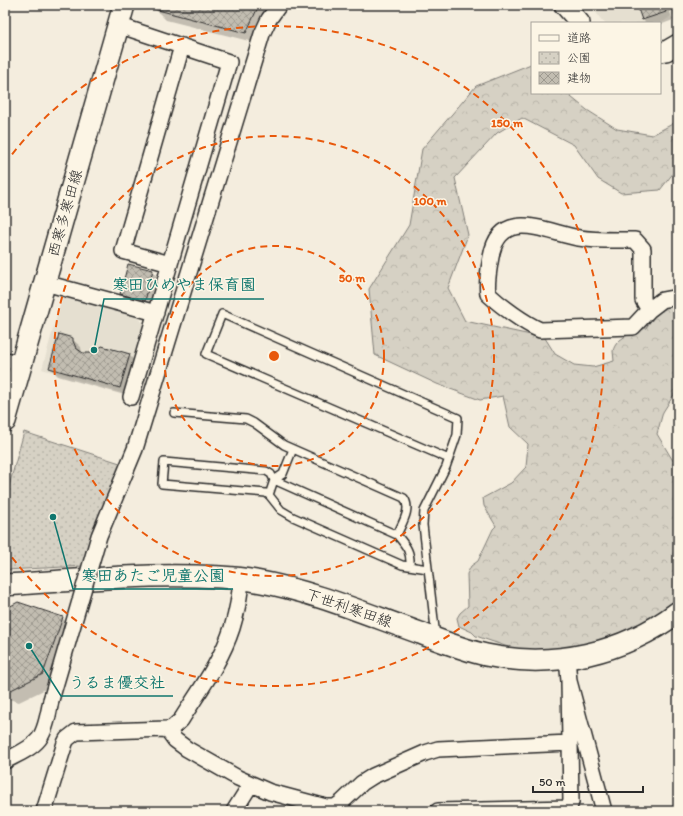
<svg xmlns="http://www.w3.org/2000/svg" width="683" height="816" font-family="Itim,'Klee One',sans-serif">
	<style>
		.built { fill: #e5dfd0 }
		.forest { fill: url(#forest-crowns); stroke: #807e78 }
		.park { fill: url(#park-dots); stroke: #807e78 }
		.shadow { fill: #0003 }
		.building { fill: url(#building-cross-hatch); stroke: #2b2b2b }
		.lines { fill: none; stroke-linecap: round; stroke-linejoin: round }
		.service-casing { stroke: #2b2b2b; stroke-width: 10 }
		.minor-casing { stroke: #2b2b2b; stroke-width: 18 }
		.tertiary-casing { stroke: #2b2b2b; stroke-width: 22 }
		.secondary-casing { stroke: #2b2b2b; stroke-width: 24 }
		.service { stroke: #fcf5e5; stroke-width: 7 }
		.minor { stroke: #fcf5e5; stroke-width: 15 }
		.tertiary { stroke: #fcf5e5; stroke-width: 19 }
		.secondary { stroke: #fcf5e5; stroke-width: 21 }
		.minor-bridge-casing { stroke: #2b2b2b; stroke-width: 18; stroke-linecap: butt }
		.minor-bridge { stroke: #fcf5e5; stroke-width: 15 }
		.ring { fill: none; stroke: #e8590c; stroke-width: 2; stroke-dasharray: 7 5 }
		.labels { text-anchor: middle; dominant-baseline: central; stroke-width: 3; stroke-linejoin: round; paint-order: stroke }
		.street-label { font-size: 15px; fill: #2b2b2b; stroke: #fcf5e5 }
		.centre { fill: #e8590c; stroke: #fcf5e5; stroke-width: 2 }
		.ring-label { font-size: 12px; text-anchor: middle; font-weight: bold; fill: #e8590c; stroke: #fcf5e5; stroke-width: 3; stroke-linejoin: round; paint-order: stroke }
		.leader { fill: none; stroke: #0f766e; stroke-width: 1.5 }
		.callout-dot { fill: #0f766e; stroke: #fcf5e5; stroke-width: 1.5 }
		.callout-label { font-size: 16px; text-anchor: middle; font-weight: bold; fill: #0f766e; stroke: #fcf5e5; stroke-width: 3; stroke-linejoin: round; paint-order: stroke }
	</style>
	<defs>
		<pattern id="forest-crowns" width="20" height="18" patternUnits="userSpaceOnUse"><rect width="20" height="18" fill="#d6d1c4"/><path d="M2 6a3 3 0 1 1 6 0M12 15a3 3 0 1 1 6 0" fill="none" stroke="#b8b4a9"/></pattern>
		<pattern id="park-dots" width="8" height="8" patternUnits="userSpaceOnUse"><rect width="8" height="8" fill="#d6d1c4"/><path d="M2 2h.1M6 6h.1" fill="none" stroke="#b8b4a9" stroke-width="1.8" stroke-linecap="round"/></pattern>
		<pattern id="building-cross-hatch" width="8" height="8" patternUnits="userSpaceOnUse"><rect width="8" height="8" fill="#c2bdb1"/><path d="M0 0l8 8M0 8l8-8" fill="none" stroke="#9e9a90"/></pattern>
	</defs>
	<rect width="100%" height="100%" fill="#f4edde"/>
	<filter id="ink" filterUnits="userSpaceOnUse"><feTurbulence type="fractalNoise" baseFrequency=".025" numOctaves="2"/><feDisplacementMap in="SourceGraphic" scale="8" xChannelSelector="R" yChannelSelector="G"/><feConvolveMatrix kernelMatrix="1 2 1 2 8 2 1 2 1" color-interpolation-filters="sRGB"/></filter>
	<g filter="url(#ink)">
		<path class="built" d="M591 5H678V11L660 24 605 23 602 21Z
			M63 294 138 316 147 330 129 395 42 369Z"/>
		<path class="forest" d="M531 64 532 93H566L587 110 617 129 652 135 678 121V167L660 190 621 193 598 179 574 145 522 118 497 133 455 178 468 235 448 288 465 321 545 338 555 354 574 365 593 367 614 361C614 358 613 354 613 351 616 337 635 332 646 328 656 312 660 308 678 303V396L675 393 663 412 657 434 678 469V609L572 653 514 649 476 636 472 632 459 626 457 618 460 613 468 606 467 574 471 566 478 561 493 529 496 526 484 506 483 498 511 483 526 467 528 444 510 427 503 396 480 400 437 384 375 355 369 289 409 225 422 149 476 86Z"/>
		<path class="park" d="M24 432 123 464 84 566 5 570V500Z"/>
		<path class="shadow" d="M156 5H275L257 43 166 20 155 9Z
			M612 5H666L668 7 673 20 660 25V23H646L643 20 638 5 617 10Z
			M129 266 153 271 158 277 151 306 127 299 121 294Z
			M72 339 81 347 82 353 129 355 137 363 128 396 58 376 50 368Z
			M5 610 62 618 74 629 54 685 19 702 5 698Z"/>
		<path class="building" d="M155 5H259L246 33 154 9Z
			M640 5H663L666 12 642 20 637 6Z
			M128 264 153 270 145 301 120 294Z
			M59 334 73 338V341L76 348 83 353H94L102 346 130 354 120 388 49 368Z
			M18 602 63 617 43 674 7 692 5 691V609Z"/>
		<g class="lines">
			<g class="service-casing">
				<path id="service" d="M174 413 246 419 254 423 284 445 404 498C412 509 402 523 397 535
					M274 480 397 535C406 546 411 551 410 566
					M274 480 283 474 293 449
					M269 495 266 493 162 484 164 462 266 471 271 474 274 480 269 495 281 510 293 517 402 565 428 569
					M436 637 423 525 424 511 446 467 457 435 458 418 222 314 206 354 449 459"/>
			</g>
			<g class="minor-casing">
				<path id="minor" d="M118 25 229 62 131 397
					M170 264 123 251 182 46
					M45 283 156 313
					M649 310 643 300V249L635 240C617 240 597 241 579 238 545 232 500 206 491 257 489 269 486 282 488 294 501 306 524 323 540 330L633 327 649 310 662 300 678 297
					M5 360 21 363
					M94 553 99 536 135 449 262 34 269 19 279 5
					M567 658 569 681 604 811
					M167 729 175 740 187 749 238 778 270 792 326 807H335L342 802 362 783 373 776 425 753 438 749 570 743
					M5 761C16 755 31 749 39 739 46 730 49 711 51 700
					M44 811 65 743 67 739 76 732 167 729 172 728 181 720C199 691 221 662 232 628 237 612 240 596 241 579
					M234 811 251 784
					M438 811 569 808 571 802 569 681"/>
			</g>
			<g class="tertiary-casing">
				<path id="tertiary" d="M564 5 580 23
					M660 52 666 51 678 44"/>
			</g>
			<g class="secondary-casing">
				<path id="secondary" d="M5 421 124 5
					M5 585C69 581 133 574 197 576 217 577 237 577 256 581 313 591 366 614 420 633 441 641 464 650 486 655 553 669 623 654 678 612"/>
			</g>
			<use href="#service" class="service"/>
			<use href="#minor" class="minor"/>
			<use href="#tertiary" class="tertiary"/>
			<use href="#secondary" class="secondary"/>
			<g class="minor-bridge-casing">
				<path id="minor-bridge" d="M51 700 94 553"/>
			</g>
			<use href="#minor-bridge" class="minor-bridge"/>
		</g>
	</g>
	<g class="ring">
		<circle cx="274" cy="356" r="110"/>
		<circle cx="274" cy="356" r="220"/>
		<path d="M5 164A330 330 0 1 1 5 548"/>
	</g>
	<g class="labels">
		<g class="street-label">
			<text transform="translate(65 213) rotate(-74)">西寒多寒田線</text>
			<text transform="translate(349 608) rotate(19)">下世利寒田線</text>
		</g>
	</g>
	<circle cx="274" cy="356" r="6" class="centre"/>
	<g class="ring-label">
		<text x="507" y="127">150 m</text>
		<text x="430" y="205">100 m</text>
		<text x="352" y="282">50 m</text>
	</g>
	<path class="leader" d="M94 350L104 299H264M53 517L73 589H233M29 646L61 696H173"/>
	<g class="callout-dot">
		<circle cx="94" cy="350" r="4"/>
		<circle cx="53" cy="517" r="4"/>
		<circle cx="29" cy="646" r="4"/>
	</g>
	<g class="callout-label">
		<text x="184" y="290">寒田ひめやま保育園</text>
		<text x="153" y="581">寒田あたご児童公園</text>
		<text x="117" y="688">うるま優交社</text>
	</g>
	<rect width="683" height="816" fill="none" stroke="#fcf5e5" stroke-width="20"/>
	<rect x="10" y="10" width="663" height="796" fill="none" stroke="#2b2b2b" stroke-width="1.5" filter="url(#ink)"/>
	<rect x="531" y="22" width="130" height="72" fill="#fcf5e5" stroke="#a8a49b"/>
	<rect x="539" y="35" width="20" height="6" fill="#fcf5e5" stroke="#a8a49b"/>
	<text x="567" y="42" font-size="12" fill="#2b2b2b">道路</text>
	<rect x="539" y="52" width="20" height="12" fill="url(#park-dots)" stroke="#a8a49b"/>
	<text x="567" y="62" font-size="12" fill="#2b2b2b">公園</text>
	<rect x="539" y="72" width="20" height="12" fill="url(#building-cross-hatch)" stroke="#a8a49b"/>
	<text x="567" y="82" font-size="12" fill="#2b2b2b">建物</text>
	<path d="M533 786v6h110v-6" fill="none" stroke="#2b2b2b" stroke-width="2"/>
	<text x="539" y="786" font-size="12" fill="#2b2b2b" stroke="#fcf5e5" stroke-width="3" paint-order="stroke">50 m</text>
</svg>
